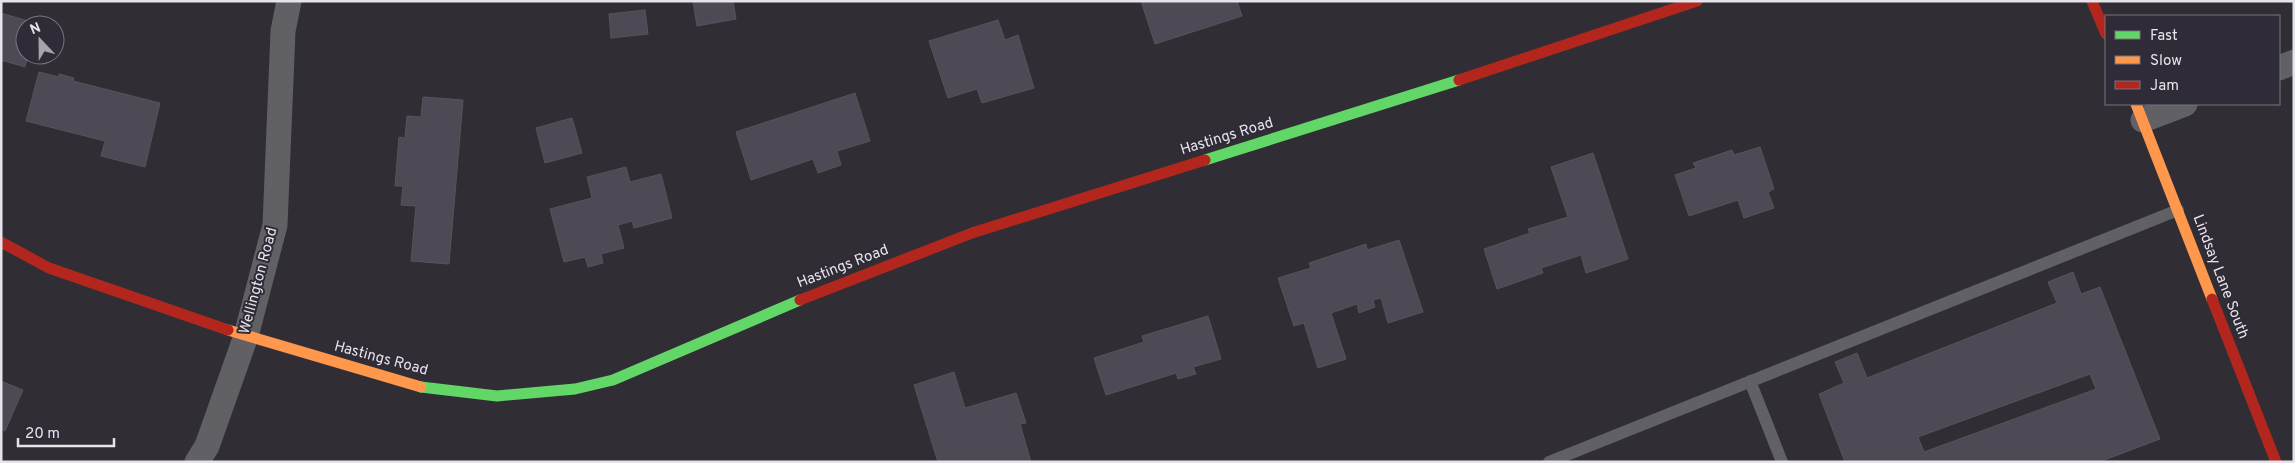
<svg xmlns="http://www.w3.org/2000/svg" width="2295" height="463" font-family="Overpass,sans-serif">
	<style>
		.building { fill: #4e4954; stroke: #565459; fill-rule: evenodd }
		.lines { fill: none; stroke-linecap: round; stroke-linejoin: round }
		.lane { stroke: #616064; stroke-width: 12 }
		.street { stroke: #616064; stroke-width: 25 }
		.fast { stroke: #63d668; stroke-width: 11 }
		.slow { stroke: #ff974d; stroke-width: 11 }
		.jam { stroke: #b3261e; stroke-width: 11 }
		.labels { text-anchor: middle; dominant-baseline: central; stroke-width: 4; stroke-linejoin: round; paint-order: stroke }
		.street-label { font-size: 15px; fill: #e6e3eb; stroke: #2f2b37 }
	</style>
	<rect width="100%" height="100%" fill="#302e34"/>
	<path class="building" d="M693 1H733L736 19 697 26Z
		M1141 1H1237L1242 16 1155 44Z
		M645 10 648 34 611 38 609 14Z
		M1 13 38 24 25 25V55H28L25 67 1 60Z
		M998 20 1005 40 1018 35 1034 88 982 103 977 89 948 98 929 41Z
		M39 72 59 77V74L74 78 73 81 160 103 145 167 101 156 105 141 26 121Z
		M855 93 870 141 837 151 841 165 818 173 813 159 751 180 736 132Z
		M423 97 463 100 449 264 411 261 416 206 401 205 403 186H395L399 137 405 138 407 116 421 117Z
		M572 118 582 153 545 163 536 128Z
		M1760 147 1774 189 1768 192 1774 208 1744 218 1738 200 1689 216 1675 175 1696 168 1693 163 1732 150 1734 155Z
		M1593 153 1628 259 1586 273 1581 255 1541 268 1543 273 1497 289 1484 249 1530 233 1528 229 1568 217 1551 167Z
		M626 167 630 182 661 174 672 218 634 228 632 221 618 225 624 248 601 254 603 263 588 267 585 257 564 262 550 209 592 198 587 177Z
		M1399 240 1423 312 1388 323 1381 298 1373 300 1375 307 1359 313 1357 304 1331 313 1346 359 1318 368 1304 323 1294 326 1278 278 1311 268 1309 263 1366 244 1367 250Z
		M2073 272 2081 294 2100 287 2160 439 2099 462H1845L1819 394 1844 383 1835 362 1857 353 1867 378 2057 303 2048 282ZM2090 374 2096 389 1924 452 1918 437Z
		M1208 316 1221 359 1193 367 1196 374 1178 379 1176 373 1106 395 1094 358 1144 342 1142 336Z
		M954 372 965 408 1016 393 1026 423 1020 424 1031 462H938L914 385Z
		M1 381 23 390 5 431 1 429Z"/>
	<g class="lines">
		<path class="lane" d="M1750 381 1782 462
			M1549 462 2178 210"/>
		<path class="street" d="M2279 68 2294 62
			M2143 120 2185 104
			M197 462 207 446 246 336 275 225 283 31 289 1"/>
		<path class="fast" d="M1205 160 1459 80
			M421 387 497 396 575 389 613 380 800 300"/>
		<path class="slow" d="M2136 104 2212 299
			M228 330 421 387"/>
		<path class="jam" d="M2092 1 2106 34
			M1459 80 1697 1
			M1 242 49 268 228 330
			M2212 299 2276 462
			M800 300 972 233 1205 160"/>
	</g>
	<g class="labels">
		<g class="street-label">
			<text transform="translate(1227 137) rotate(-17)">Hastings Road</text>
			<text transform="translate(843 267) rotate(-21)">Hastings Road</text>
			<text transform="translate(2220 277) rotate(69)">Lindsay Lane South</text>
			<text transform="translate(259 281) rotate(-75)">Wellington Road</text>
			<text transform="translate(381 359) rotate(15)">Hastings Road</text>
		</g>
	</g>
	<rect width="2295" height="463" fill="none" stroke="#e6e3eb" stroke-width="5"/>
	<rect x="2105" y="15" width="175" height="90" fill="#2f2b37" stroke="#78757f"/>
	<rect x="2115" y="31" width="25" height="8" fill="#63d668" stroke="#78757f"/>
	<text x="2150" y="40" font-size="15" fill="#e6e3eb">Fast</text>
	<rect x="2115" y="56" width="25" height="8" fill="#ff974d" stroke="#78757f"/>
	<text x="2150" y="65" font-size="15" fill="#e6e3eb">Slow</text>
	<rect x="2115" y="81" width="25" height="8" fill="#b3261e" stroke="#78757f"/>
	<text x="2150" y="90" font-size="15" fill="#e6e3eb">Jam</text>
	<g transform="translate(40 40) rotate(338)"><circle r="24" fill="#2f2b37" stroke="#78757f"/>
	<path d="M0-4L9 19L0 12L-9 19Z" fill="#a6a4ab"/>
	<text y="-8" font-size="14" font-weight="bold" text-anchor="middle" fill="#e6e3eb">N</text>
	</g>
	<path d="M18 438v8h96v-8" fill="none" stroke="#e6e3eb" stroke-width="2.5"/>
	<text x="25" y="438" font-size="15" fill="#e6e3eb" stroke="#2f2b37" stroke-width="4" paint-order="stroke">20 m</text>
</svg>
